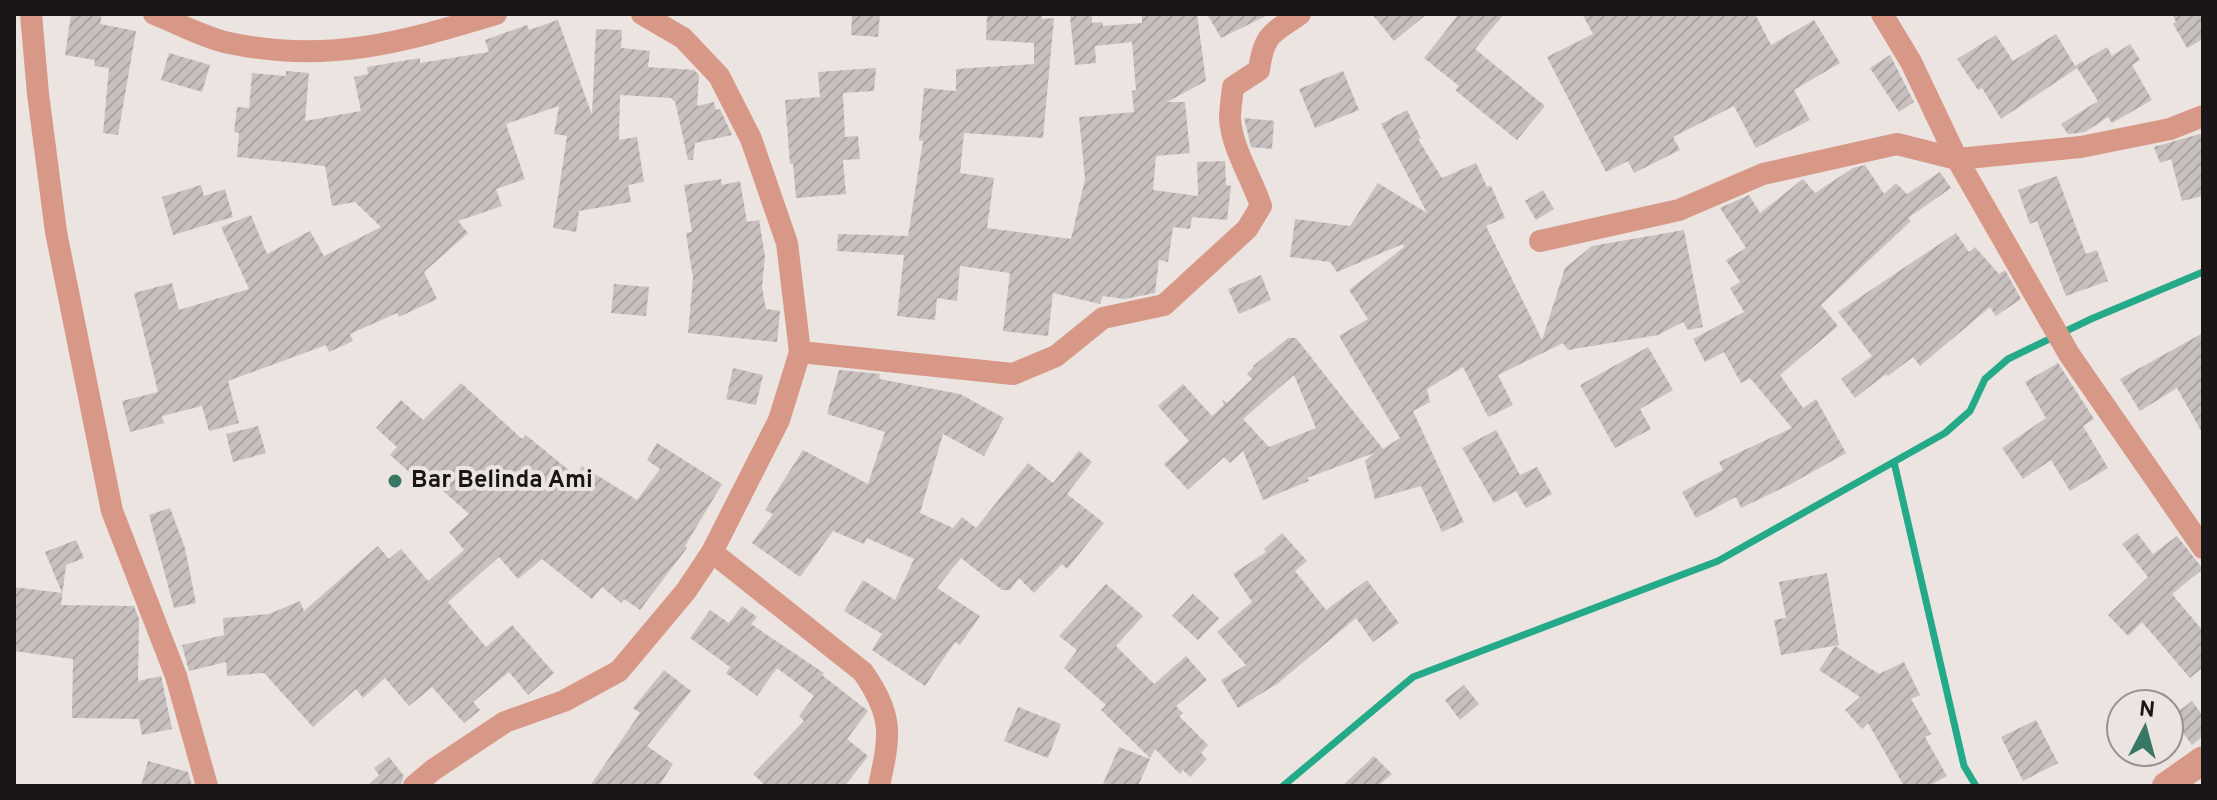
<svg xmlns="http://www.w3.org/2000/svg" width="2217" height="800" font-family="Overpass,sans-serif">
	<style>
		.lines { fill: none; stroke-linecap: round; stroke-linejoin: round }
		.stream { stroke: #24aa89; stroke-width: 7 }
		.building { fill: url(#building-hatch); fill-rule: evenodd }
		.minor { stroke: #d89887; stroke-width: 22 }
		.tertiary { stroke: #d89887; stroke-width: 28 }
		.poi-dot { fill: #387764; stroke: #ece4e1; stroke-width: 3 }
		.labels { text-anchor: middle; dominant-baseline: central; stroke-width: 8; stroke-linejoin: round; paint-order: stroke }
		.poi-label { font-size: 24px; font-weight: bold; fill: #191615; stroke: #ece4e1; text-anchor: start }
	</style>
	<defs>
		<pattern id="building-hatch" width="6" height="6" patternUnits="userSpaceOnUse" patternTransform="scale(2)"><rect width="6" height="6" fill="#c8c0be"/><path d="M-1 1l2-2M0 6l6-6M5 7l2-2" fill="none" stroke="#aba4a2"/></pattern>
	</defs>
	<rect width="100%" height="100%" fill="#ece4e1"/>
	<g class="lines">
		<path class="stream" d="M1894 462 1964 766 1976 786
			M1283 786 1413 677 1718 561 1945 433 1970 411 1985 379 2008 359 2091 319 2203 272"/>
	</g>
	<path class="building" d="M71 14H102L100 24 136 31 118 135 103 133 109 68 94 66 95 60 65 55Z
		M852 14H880L878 37 851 35Z
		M987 14H1042V19L1054 18 1043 138 964 133 960 173 994 178 987 228 1071 239 1085 179 1079 117 1134 112 1132 91 1136 90 1132 42 1095 46 1096 63 1075 65 1070 16 1092 14V23L1102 22 1103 26 1142 23V14H1197L1206 81 1167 102H1185L1190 153 1156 156 1153 190 1198 196 1197 162 1225 161 1226 185 1231 186 1227 220 1192 217 1190 229 1173 227 1168 262 1159 260 1155 293 1124 299 1103 296 1100 304 1053 293 1048 336 1003 331 1010 273 960 266 957 301 937 298 935 320 897 316 904 255 837 251 838 234 908 236 923 141 919 140 924 88 956 91V69L1034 64V43L986 40Z
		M1207 14H1270L1221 38Z
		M1372 14H1427L1394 41Z
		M1459 14H1504L1475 49 1545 106 1517 140 1455 90 1459 86 1424 58Z
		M1582 14H1755L1771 45 1814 20 1840 63 1794 90 1810 120 1756 148 1734 106 1673 137 1680 150 1634 173 1628 161 1606 172 1547 57 1593 34Z
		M2172 14H2203V39L2187 48 2173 24 2176 22Z
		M558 20 592 115 596 29 622 30 621 48 650 51 648 67 694 70 699 75 697 106 714 102 716 110 720 109 732 135 695 143 693 160H688L675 101 672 100V98L620 95 619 140 637 137 644 182 628 185 631 202 579 211 576 232 553 228 567 136 554 134 559 106 506 124 525 179 496 189 502 206 458 221 468 233 424 272 437 299 399 317 397 313 350 334 353 341 329 352 326 345 228 381 239 423 209 431 202 406 162 416 164 423 130 432 122 401 158 392 134 293 172 283 179 310 249 289 221 227 251 215 267 254 310 231 324 256 381 227 355 202 332 206 325 166 237 157 239 133 234 132 237 107 249 108 252 73 286 76V71L309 73 305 121 361 111 354 77 368 74 367 67 420 58V63L489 52 485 40 527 25 529 30Z
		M2056 34 2075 66 2107 47 2112 56 2130 44 2140 60 2132 65 2152 100 2112 123 2108 117 2085 132 2068 134 2061 124 2098 101 2077 68 2001 119 1982 88 1978 90 1957 59 1996 35 2013 61Z
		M169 53 210 65 202 92 161 80Z
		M1890 55 1914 102 1899 112 1870 68Z
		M876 68 874 91 843 93 845 137 858 136 860 159 843 160 846 194 796 198 793 164H790L785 100 820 97 818 72Z
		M1343 71 1359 110 1315 128 1299 89Z
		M1407 110 1421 138 1418 139 1442 178 1476 163 1487 187 1491 186 1505 218 1486 226 1542 340 1565 268 1592 246 1684 230 1703 327 1688 330 1683 322 1658 335 1568 350 1563 343 1498 375 1513 405 1488 417 1463 367 1427 389 1430 402 1413 411 1464 522 1442 532 1421 486 1375 499 1365 461 1374 453 1307 478 1309 481 1263 500 1243 451 1230 463 1224 457 1188 490 1164 464 1189 441 1158 406 1183 384 1212 416 1224 405 1222 399 1227 403 1252 379 1247 374 1254 367 1253 366 1288 338H1296L1383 449 1400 438 1339 336 1368 319 1349 290 1404 247 1403 244 1337 272 1330 262 1290 257 1295 219 1350 226 1378 183 1427 213 1381 124ZM1294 375 1316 428 1269 447 1243 419Z
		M1244 118 1274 121 1272 149 1251 147Z
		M2203 133V196L2182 201 2171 159 2160 163 2154 147Z
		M1865 165 1884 194 1896 183 1907 194 1940 172 1951 188 1908 218 1911 221 1821 305 1838 326 1780 375 1803 408 1816 399 1846 453 1789 485 1741 508 1736 497 1696 518 1682 492 1723 470 1719 462 1792 428 1750 378 1741 383 1724 352 1705 362 1693 339 1744 312 1730 288 1740 282 1726 260 1746 248 1720 208 1749 195 1760 213 1803 179 1815 193 1853 168Z
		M2057 176 2086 254 2097 250 2108 281 2066 296 2037 221 2030 224 2018 190Z
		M721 179 722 185 740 181 747 222 759 220 765 256 762 287 766 309 780 311 777 342 688 333 693 278 686 233 692 232 684 185Z
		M201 185 204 196 225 189 233 217 173 235 162 197Z
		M1543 190 1554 209 1536 220 1525 201Z
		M1956 233 1969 252 1975 247 1999 274 2005 270 2021 299 1996 316 1990 307 1920 366 1913 357 1888 376 1886 374 1855 398 1841 379 1872 356 1838 312Z
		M1261 275 1271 300 1239 314 1228 289Z
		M614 284 649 287 646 316 611 313Z
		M2203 333V434L2177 388 2140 411 2120 379Z
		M1648 347 1673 390 1640 409 1651 429 1615 448 1580 385Z
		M2058 363 2094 419 2083 426 2108 468 2070 491 2051 460 2023 479 2002 448 2046 418 2025 382Z
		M733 368 763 375 756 405 726 399Z
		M839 370 880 374 879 379 960 394 1004 418 984 456 943 434 920 513 953 528 962 517 976 528 1028 463 1053 483 1079 451 1092 462 1067 494 1104 523 1067 569 1062 564 1034 593 1019 578 1010 590H1002L961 558 937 588 980 616 960 645 955 642 925 686 872 650 882 634 844 611 863 580 895 600 914 559 867 538 864 544 833 531 800 577 752 543 773 514 765 510 803 450 868 484 885 432 827 414Z
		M461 383 522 439 526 435 576 476 582 466 637 500 660 469 647 460 657 443 722 484 685 546 687 548 640 610 624 599 621 603 602 587 592 599 542 559 518 579 499 557 448 602 486 647 512 625 554 673 528 695 509 672 473 702 480 710 464 723 432 687 409 706 385 678 363 698 356 689 313 727 264 673 227 676 226 662 189 671 182 645 224 635 223 618 269 614 300 601 304 611 378 546 389 559 401 549 428 581 464 550 449 532 469 514 423 473 417 479 390 455 397 447 376 428 401 400 423 420Z
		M258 426 266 453 233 462 226 434Z
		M1496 430 1520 475 1537 467 1552 494 1526 508 1516 491 1494 503 1462 448Z
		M170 508 185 548 196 603 174 608 149 515Z
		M1282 533 1307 561 1295 571 1326 610 1367 580 1399 623 1373 642 1356 618 1277 684 1238 708 1221 680 1246 665 1217 632 1252 602 1233 574 1266 552 1264 549Z
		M2137 533 2153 554 2177 536 2203 569 2172 594 2203 631V667L2190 678 2142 622 2128 636 2108 615 2148 577 2122 544Z
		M76 540 84 558 66 565 61 605 134 606 139 619 138 681 161 676 172 729 142 735 139 719 72 718 73 659 14 651V587L62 593 45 552Z
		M1827 573 1839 645 1781 655 1774 620 1786 618 1779 582Z
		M1106 584 1143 616 1116 646 1154 684 1186 656 1207 680 1176 706 1183 713 1179 716 1208 745 1201 753 1207 759 1190 777 1183 770 1180 774 1155 749 1150 758 1101 710 1106 705 1064 668 1077 650 1059 636Z
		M1193 594 1219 618 1198 640 1172 616Z
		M742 606 757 617 751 624 824 673 822 675 868 711 847 739 868 756 845 786H766L753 774 804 721 799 716 814 696 777 668 757 696 726 673 730 667 690 638 710 610 729 623Z
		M1835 646 1879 674 1904 662 1920 695 1911 699 1931 734 1925 737 1947 776 1929 786H1904L1868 723 1862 729 1845 710 1860 697 1819 670Z
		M664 670 691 691 647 746 673 764 659 786H590L640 713 633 708Z
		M1464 685 1479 704 1460 720 1445 700Z
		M2192 701 2203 716V736L2192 745 2171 717Z
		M1018 707 1061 724 1048 758 1004 741Z
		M2036 720 2058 763 2023 781 2001 737Z
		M1119 747 1150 759 1138 786H1102Z
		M1374 756 1392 774 1378 786H1342Z
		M389 757 404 776 400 786H367L379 775 374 768Z
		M148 761 188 772 192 786H141Z"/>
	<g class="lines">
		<path class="minor" d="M31 14 38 94 56 232 112 511 176 676 207 786
			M154 14C178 23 204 38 229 43 328 64 403 42 496 14
			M1882 14 1911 62 1957 159 2069 354 2203 548
			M1540 241 1679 210 1763 174 1897 144 1957 159 2081 147 2170 129 2203 116
			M800 352 1013 374 1056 356 1103 318 1164 305 1247 229 1261 206C1252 178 1232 149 1230 119 1230 109 1232 97 1233 87L1259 70C1264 33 1272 34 1300 14
			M712 552 863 672C894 717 890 735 879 786
			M414 786 433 770 505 722 564 701 619 671 686 591 712 552 779 420 800 352 787 243 751 139 719 76 683 38 642 14"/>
		<path class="tertiary" d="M2166 786 2203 760"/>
	</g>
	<circle class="poi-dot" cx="395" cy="481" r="8"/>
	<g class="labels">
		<g class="poi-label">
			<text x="411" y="481">Bar Belinda Ami</text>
		</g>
	</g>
	<rect width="2217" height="800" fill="none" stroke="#191615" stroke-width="32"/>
	<g transform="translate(2145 728) rotate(6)"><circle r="38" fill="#ece4e1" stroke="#98928f" stroke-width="2"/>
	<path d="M0-6L14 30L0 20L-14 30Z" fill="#387764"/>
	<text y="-12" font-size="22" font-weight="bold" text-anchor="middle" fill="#191615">N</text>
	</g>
</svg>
